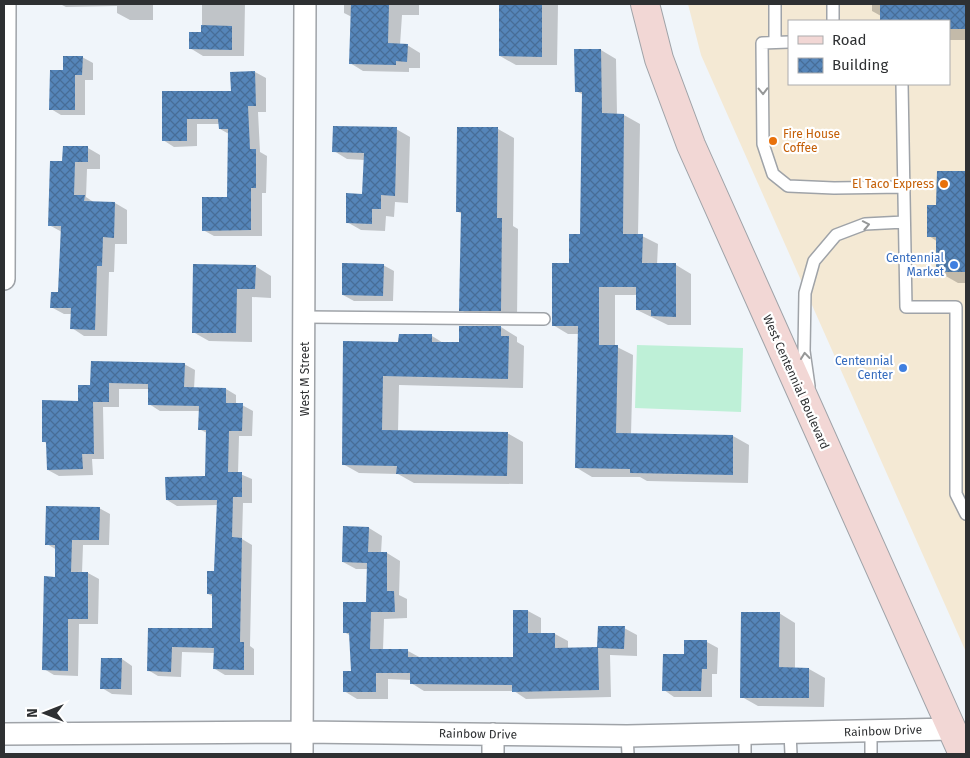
<svg xmlns="http://www.w3.org/2000/svg" width="970" height="758" font-family="'Fira Sans',sans-serif">
	<style>
		.commercial { fill: #f4e9d4; fill-rule: evenodd }
		.pitch { fill: #bef0d7 }
		.shadow { fill: #0003 }
		.building { fill: url(#building-cross-hatch) }
		.lines { fill: none; stroke-linecap: round; stroke-linejoin: round }
		.service-casing { stroke: #9fa3a8; stroke-width: 14 }
		.minor-casing { stroke: #9fa3a8; stroke-width: 24 }
		.secondary-casing { stroke: #9fa3a8; stroke-width: 30 }
		.service { stroke: #fff; stroke-width: 11 }
		.minor { stroke: #fff; stroke-width: 21 }
		.secondary { stroke: #f2d7d5; stroke-width: 28 }
		.oneway { stroke: #969898 }
		.food-dot { fill: #e8710a; stroke: #fff; stroke-width: 2 }
		.shop-dot { fill: #3f7fe0; stroke: #fff; stroke-width: 2 }
		.labels { text-anchor: middle; dominant-baseline: central; stroke-width: 4.5; stroke-linejoin: round; paint-order: stroke }
		.food-label { font-size: 12px; fill: #c56008; stroke: #fff; text-anchor: start }
		.shop-label { font-size: 12px; fill: #366cbe; stroke: #fff; text-anchor: end }
		.street-label { font-size: 12px; fill: #2e3032; stroke: #fff }
	</style>
	<defs>
		<pattern id="building-cross-hatch" width="8" height="8" patternUnits="userSpaceOnUse" patternTransform="scale(1.25)"><rect width="8" height="8" fill="#5585b9"/><path d="M0 0l8 8M0 8l8-8" fill="none" stroke="#476d97"/></pattern>
	</defs>
	<rect width="100%" height="100%" fill="#f0f5fa"/>
	<path class="commercial" d="M688 4H966V652L701 55ZM789 21H949V84H789Z"/>
	<path class="pitch" d="M637 345 743 348 741 412 635 408Z"/>
	<path class="shadow" d="M60 4H153V20H130L117 13V6L66 7Z
		M202 4H245L244 56H203L190 48 202 34Z
		M344 4H419V15H402L400 45H407L420 53V68H409V72L363 71 350 63 352 17 344 13Z
		M501 4H558L557 65H516L500 56Z
		M872 4H966V40H949V21H881V16L872 11Z
		M601 50 616 59 617 115H624L640 124 638 235 642 236 658 244 657 265H676L691 274V325H668L637 310V295H615V346L633 355 631 435 733 436 749 445 748 483 647 481 640 477H592L577 468 579 334H568L553 325 581 235 584 95 576 91Z
		M82 57 93 63V80H85V115H61L51 109 64 72Z
		M255 72 266 78V112H258L260 152 267 156 266 193H262V236H214L203 230 228 198 229 134 220 129V124H197V146L174 147 163 140V92H232Z
		M459 128 498 129 514 138 513 226 518 229 517 320 477 319 461 310 462 214 457 211Z
		M396 129 410 137 408 203 395 202 394 217 386 216 385 231 361 230 347 222 364 195 365 160 347 159 334 151Z
		M88 148 100 155V169H87L86 197 95 203H115L127 210V244H115L114 272H109L107 336H84L72 328V314H64L51 307 59 293 62 232 49 225 64 163Z
		M938 173H966V283H958L937 271 938 242 929 236 938 206Z
		M383 265 394 271 393 301H354L343 295Z
		M255 266 271 276V298L252 297V342L209 341 193 332Z
		M501 327 517 337V342L524 346 523 388 399 385 398 432 507 433 523 442V484L414 483 398 474 359 473 343 464 344 342 400 343 432 336 445 344 460 343Z
		M184 364 195 370 194 389H226L236 395V405H242L253 411 252 436H239L238 473 252 479V503H243L242 539 252 545 250 646 254 649V675H225L215 669V653L182 652 181 677 158 676 148 670 149 629H213L214 597 208 594 216 572 218 505 177 506 167 500 206 477 207 433 199 429 200 411H160L149 404V389H119V407H103L104 459H92L93 475 59 476 48 470V444L43 441 91 387Z
		M99 508 110 514 109 545H83L82 573H88L99 579 98 624H79L78 676 54 675 44 669 57 578V550L47 544Z
		M369 528 382 536 381 553H387L400 561 399 595 407 599V618L384 619 383 650 408 651 421 658 514 659V611H528L541 618V634H555L568 641V649L599 648 624 628 637 635V656L610 655 611 697 526 699 514 691H424L411 683V680L388 679V699H357L344 691 352 673 351 636 344 632 367 603 368 569H356L343 562Z
		M779 613 795 623V669H809L825 678 824 707 758 706 742 697Z
		M707 642 718 648 717 674H712V697H674L664 690 686 655Z
		M122 659 132 666V695L112 694 102 688Z"/>
	<path class="building" d="M351 4H389L388 43 408 44 407 62 396 61V65L349 64Z
		M499 4H542V57L499 56Z
		M880 4H966V29H949V21H880Z
		M201 25 232 26V50L189 49V32H201Z
		M574 49H601L602 113 624 114 623 234H643L642 263H676V317L651 316V310H636V287H599V345H618L616 433 733 435V475L630 473V469L575 468 578 326H552V263H569V234H580L582 92H575Z
		M63 56H83L82 75H75V110H49L50 70H63Z
		M255 71 256 106H248L250 149H256V188H251V230L202 231V197H227L228 129H219L218 119H187V141H162V91H231L230 72Z
		M333 126 397 127 395 196 381 195V209H372V224L346 223V193L362 194 364 153 332 152Z
		M457 127H498L497 218H502L501 311H459L461 212H456Z
		M63 146H88V162H75L74 195H85L84 201 115 202 114 238 103 237 102 266H97L95 330 70 329 71 308H50L51 292H58L61 226H48L50 161H62Z
		M937 171H966V272H936V237H927V205H936Z
		M342 263 384 264 383 296 342 295Z
		M193 264 256 265 255 289H237L236 333H192Z
		M459 326H501V336H509L508 379 383 376 382 430 508 432 507 476 396 474 397 466 342 465 343 341 398 342 399 334H432V342H459Z
		M91 361 185 363 184 387 226 388V403H243L242 431H229L228 472H242V497H233L232 537 242 538 240 642H244V670L213 669 214 648 172 647 171 672 147 671 148 628H212V594H207V571H214L217 500H166L165 477 205 476 206 430H198L199 406 148 405V384L109 383V402H93L94 454H82L83 469 47 470 46 442H42V400L78 401V385H90Z
		M46 506 100 507 99 540H72L71 572H88V619H68V671L42 670 44 576 55 577V545H45Z
		M343 526 369 527 368 552H387V591H394L395 612H371L370 649H408V657H513V610H528V633H555V648L597 647 598 626H625L624 649 598 648 599 690 512 692V685L410 684V673H376V692H343V671H351L349 633H343V602H366L367 563 342 562Z
		M741 612H780L779 667 809 668V698H740Z
		M684 640H707V669H702L701 691H662L663 654H684Z
		M101 658H122L121 689H100Z"/>
	<g class="lines">
		<g class="service-casing">
			<path id="service" d="M833 21V4
				M775 42V4
				M789 42 762 43 763 144 773 174 788 186 834 188 904 187
				M902 84 906 307H956V494L966 514
				M305 317 544 319
				M809 386 804 351 805 293 814 261 836 235 865 224 904 222
				M871 731V754
				M790 733 791 754
				M745 734V754
				M627 736 628 754"/>
		</g>
		<g class="minor-casing">
			<path id="minor" d="M4 279 5 4
				M4 734 303 732 627 736 952 729
				M493 734V754
				M302 754 305 4"/>
		</g>
		<g class="secondary-casing">
			<path id="secondary" d="M645 4 659 59 691 145 963 754"/>
		</g>
		<use href="#service" class="service"/>
		<use href="#minor" class="minor"/>
		<use href="#secondary" class="secondary"/>
	</g>
	<defs><path id="oneway-chevron" d="M-2-3.5L2.5 0L-2 3.5" fill="none" stroke-width="1.6" stroke-linecap="round" stroke-linejoin="round" transform="scale(1.25)"/></defs>
	<g class="oneway">
		<use href="#oneway-chevron" transform="translate(763 91) rotate(89)"/>
		<use href="#oneway-chevron" transform="translate(866 225) rotate(-11)"/>
		<use href="#oneway-chevron" transform="translate(805 356) rotate(-96)"/>
	</g>
	<g class="food-dot">
		<circle cx="773" cy="141" r="5"/>
		<circle cx="944" cy="184" r="5"/>
	</g>
	<g class="shop-dot">
		<circle cx="954" cy="265" r="5"/>
		<circle cx="903" cy="368" r="5"/>
	</g>
	<g class="labels">
		<g class="food-label">
			<text x="783" y="134">Fire House<tspan x="783" dy="14">Coffee</tspan></text>
			<text x="934" y="184" text-anchor="end">El Taco Express</text>
		</g>
		<g class="shop-label">
			<text x="944" y="258">Centennial<tspan x="944" dy="14">Market</tspan></text>
			<text x="893" y="361">Centennial<tspan x="893" dy="14">Center</tspan></text>
		</g>
		<g class="street-label">
			<text transform="translate(305 379) rotate(-90)">West M Street</text>
			<text transform="translate(796 382) rotate(66)">West Centennial Boulevard</text>
			<text transform="translate(883 731) rotate(-2)">Rainbow Drive</text>
			<text transform="translate(478 734) rotate(1)">Rainbow Drive</text>
		</g>
	</g>
	<rect width="970" height="758" fill="none" stroke="#2e3032" stroke-width="10"/>
	<rect x="788" y="20" width="162" height="65" fill="#ffffff" stroke="#abacad"/>
	<rect x="798" y="36" width="25" height="8" fill="#f2d7d5" stroke="#abacad"/>
	<text x="832" y="45" font-size="15" fill="#2e3032">Road</text>
	<rect x="798" y="58" width="25" height="15" fill="url(#building-cross-hatch)" stroke="#abacad"/>
	<text x="832" y="70" font-size="15" fill="#2e3032">Building</text>
	<g transform="translate(45 713) rotate(270)" stroke="#ffffff" stroke-width="4" paint-order="stroke">
	<path d="M0-4L9 19L0 12L-9 19Z" fill="#2e3032"/>
	<text y="-8" font-size="14" font-weight="bold" text-anchor="middle" fill="#2e3032">N</text>
	</g>
</svg>
